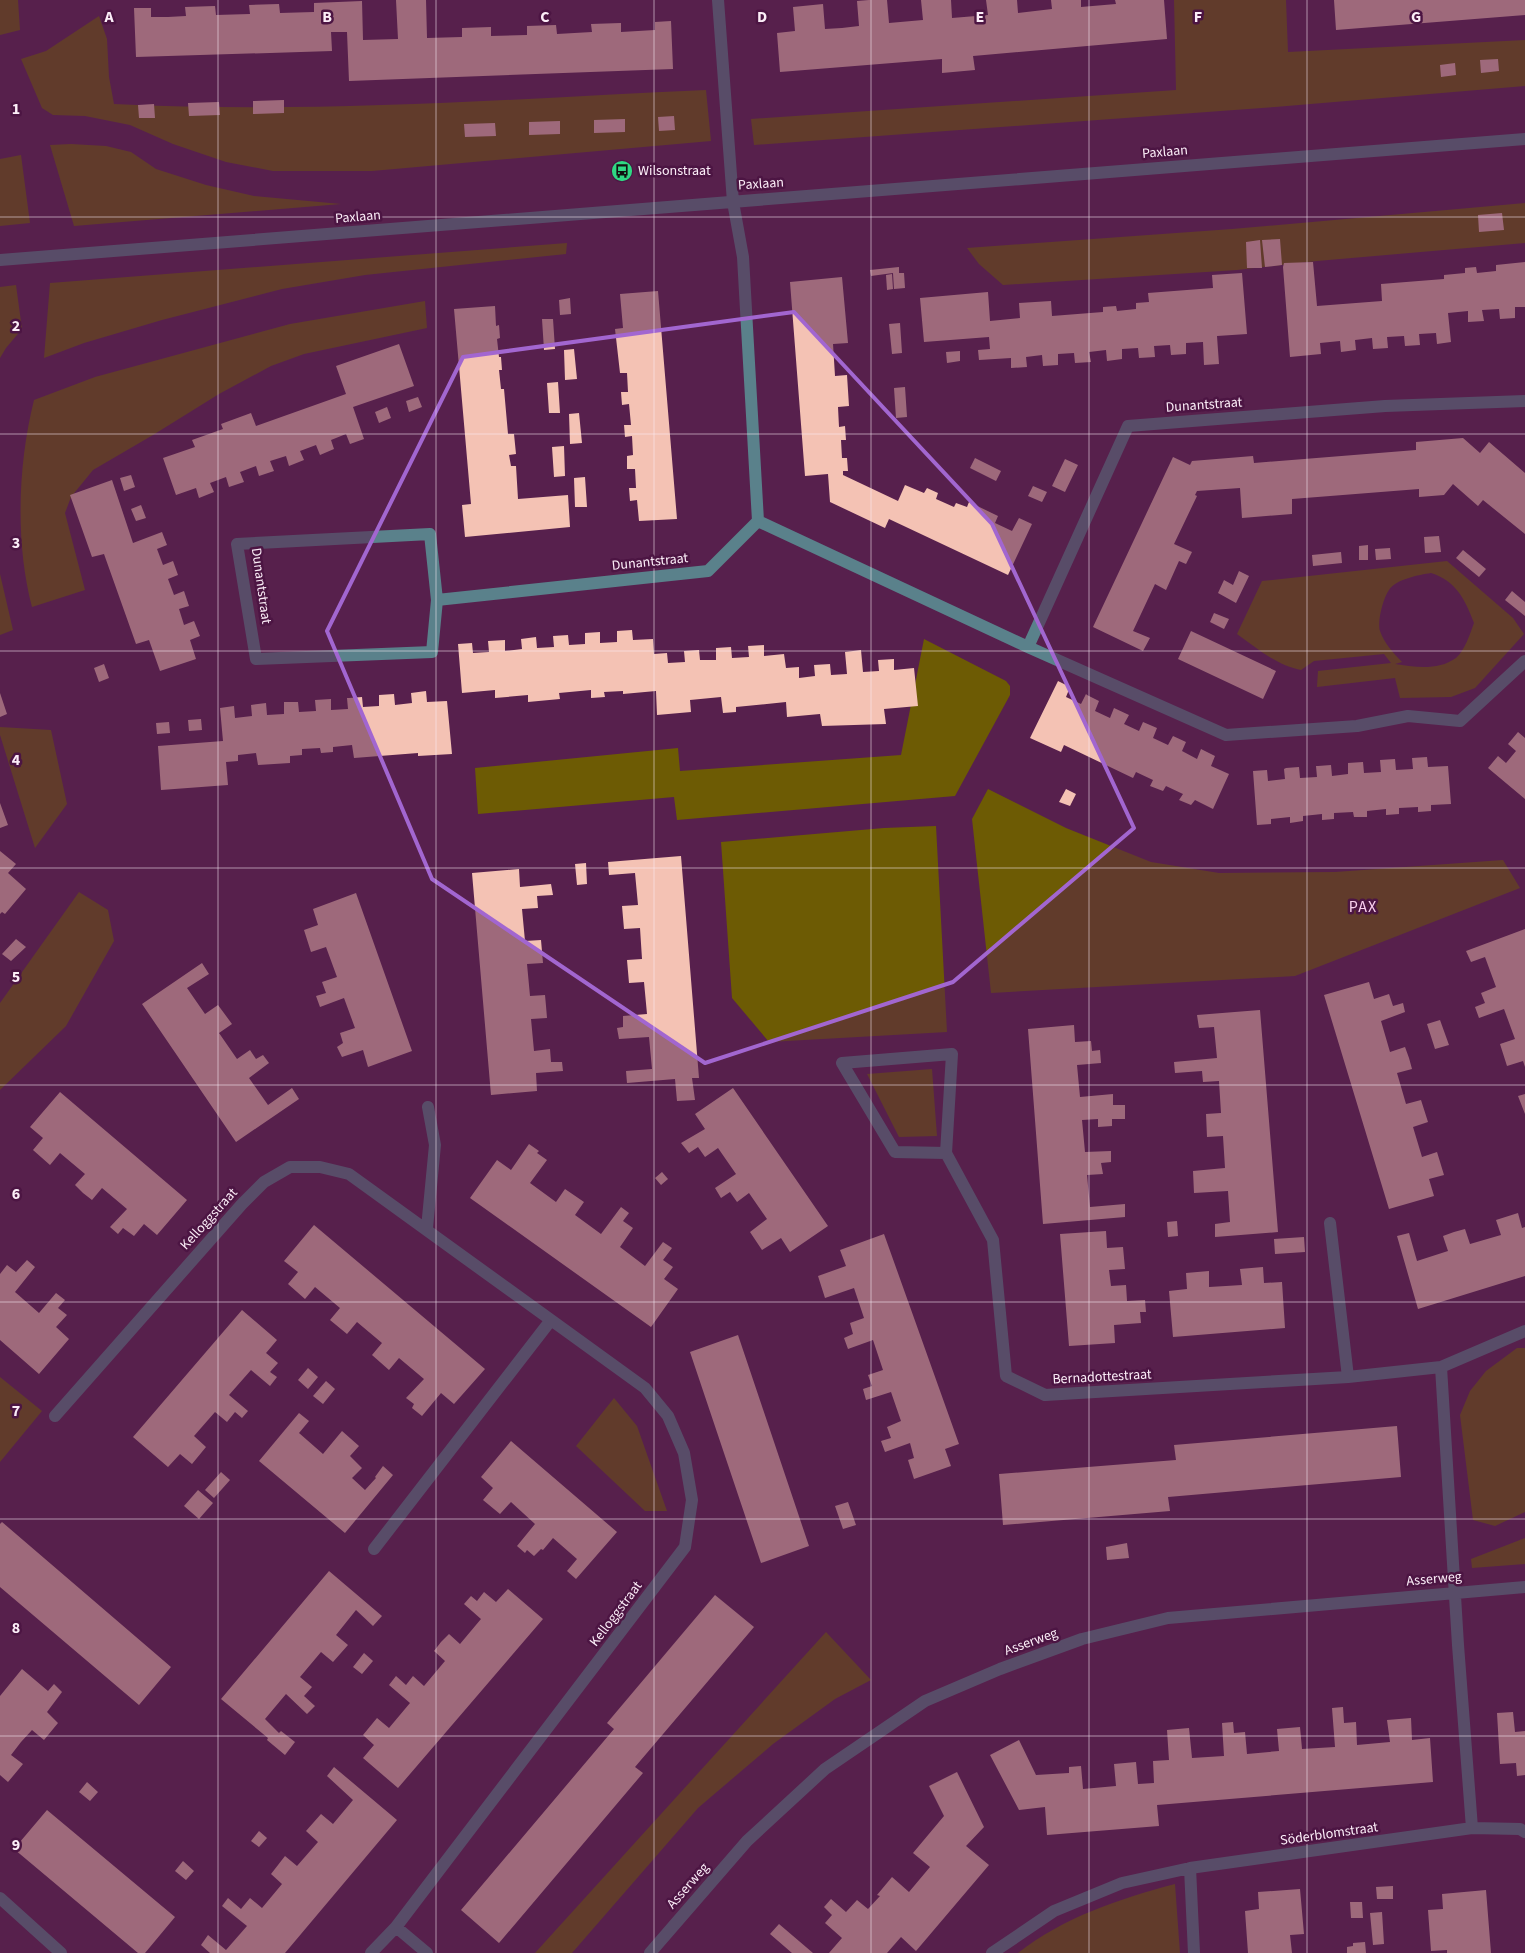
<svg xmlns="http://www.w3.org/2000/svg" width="1525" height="1953" font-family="'Source Sans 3',sans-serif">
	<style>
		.green { fill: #6d5b04; fill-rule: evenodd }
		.building { fill: #f4c2b4 }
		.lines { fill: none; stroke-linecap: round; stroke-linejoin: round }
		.minor { stroke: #5a818b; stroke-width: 12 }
		.marked { fill: none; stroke: #a266d0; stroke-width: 4; stroke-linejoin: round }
		.grid { fill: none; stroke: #fceef8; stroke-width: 1; stroke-opacity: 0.55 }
		.labels { text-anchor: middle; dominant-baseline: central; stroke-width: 5; stroke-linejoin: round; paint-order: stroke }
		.street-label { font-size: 14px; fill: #fceef8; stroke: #4c1543 }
		.poi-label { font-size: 14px; fill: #fceef8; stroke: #4c1543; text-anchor: start }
		.quarter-label { font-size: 16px; letter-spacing: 1px; fill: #fad1ef; stroke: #4c1543 }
		.grid-label { font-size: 16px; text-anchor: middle; font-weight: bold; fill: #fceef8; stroke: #4c1543; stroke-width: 5; stroke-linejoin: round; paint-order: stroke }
	</style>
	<rect width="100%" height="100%" fill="#57204d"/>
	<path class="green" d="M0 0H18L20 30 0 35Z
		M1174 0H1286L1288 52 1525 40V86L1275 107 754 145 751 119 1176 90Z
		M99 16 107 39 109 77 114 104C311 114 509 99 706 90L711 141 372 171H273L226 162 173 144 130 125 85 116 53 115 42 108 21 59 46 51Z
		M71 144 106 146 131 152 156 169 206 185 254 196 341 204 74 226 50 145Z
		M21 155 30 223 0 226V159Z
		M1525 203V243L1317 261 1237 270 1003 285 979 264 967 248 1232 229Z
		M567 243 566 254 365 275 282 289 162 320 84 343 44 358 50 283Z
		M16 285 22 329 6 348 0 358V287Z
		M425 301 427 328 304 354 271 366 219 394 153 435 93 470 71 497 65 513 85 590 32 607C15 542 18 464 34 400L95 377 290 324Z
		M1447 561 1513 618 1524 634 1475 688 1451 697 1400 698 1395 678 1317 687 1318 671 1391 663 1384 654 1314 661 1301 670C1276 665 1258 649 1237 634L1262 581ZM1431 573C1456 581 1465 599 1474 623 1470 634 1465 650 1456 658 1438 671 1414 667 1395 664L1402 662C1394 654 1384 643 1380 631 1377 622 1383 598 1389 590 1396 579 1419 575 1431 573Z
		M0 574 13 630 0 635Z
		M924 639 1006 681 1010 686V695L955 796 677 820 674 797 478 814 475 768 678 748 680 771 901 755Z
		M0 727 51 730 67 804 35 848 0 735Z
		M988 789 1066 828 1151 862 1219 873 1335 872 1503 860 1520 888 1295 976 991 993 972 819Z
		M936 826 947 1032 769 1042 732 998 721 842 884 828Z
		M79 892 108 910 114 941 66 1026 0 1090V1003Z
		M932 1069 937 1136 899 1137 867 1074Z
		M1517 1348H1525V1512L1495 1526 1473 1520 1460 1415 1470 1391 1486 1371Z
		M0 1377 42 1411 0 1462Z
		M614 1398 637 1426 667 1511H645L576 1446Z
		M1525 1538V1564L1472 1568 1471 1559Z
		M826 1632 871 1680 835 1699 773 1744 698 1808 572 1953H535Z
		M1175 1884 1180 1953H1018C1064 1917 1119 1899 1175 1884Z"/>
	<path class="building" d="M396 0H426L427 38 462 37V28L491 27V36L527 35V26L556 25 557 34 592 32 591 24 621 23V32L655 30V22L671 21 673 69 349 81 347 32H331L332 51 136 57 134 8H151V17H168L186 16 185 7 215 6 216 15 250 14 249 5 279 4 280 13 314 12V3L362 1 363 40 398 39Z
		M869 0H887L889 23 923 20 921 0H951L952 18 988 15 986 0H1017L1018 13 1052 9 1051 0H1081V7L1116 4 1115 0H1164L1167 39 973 56 975 70 942 73V59L780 72 777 33 795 31 793 7 823 4 825 29 842 28 859 26 857 1Z
		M1334 0H1525V15L1336 30Z
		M1498 59 1499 71 1481 73 1480 60Z
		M1455 63 1456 75 1441 77 1440 65Z
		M284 100V113L253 114V101Z
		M219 102 220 115 189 116 188 103Z
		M154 104 155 118H139L138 105Z
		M674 116 675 130 659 131 658 117Z
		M625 119V132L594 133V120Z
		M560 121V134L529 135V122Z
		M495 123 496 136 465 137 464 124Z
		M1502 213 1504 230 1479 232 1478 215Z
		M1280 239 1282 265 1265 267 1262 240Z
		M1260 240 1262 268H1247L1246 242Z
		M1313 262 1317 306 1382 301 1381 284 1444 279V275L1465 273V268L1476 267 1477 273 1496 271V265L1525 262V307H1515V318L1500 319 1499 309 1482 310 1484 321 1468 322V311L1448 313 1451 342 1437 344 1436 333 1419 334 1420 345 1405 346 1404 336 1387 337 1388 348 1373 349 1372 338 1355 340 1356 350 1341 352 1340 341 1320 343 1321 354 1290 357 1283 267 1284 263Z
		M899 267V273H904L905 288 894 289 893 273 871 276 870 270Z
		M1242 273 1247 334 1217 336 1219 364 1204 365 1203 342 1186 343V354L1171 355 1170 345 1154 346 1155 357 1139 358 1138 348 1122 349V359L1107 361 1106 350 1089 352 1091 362 1075 363 1074 353 1058 354V365L1043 366 1042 355 1026 357 1027 367 1011 368V358L979 360 978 350 990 349 989 337 924 342 920 298 988 292 990 321 1020 318 1019 303 1051 301 1052 316 1103 312V307L1116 306 1117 311 1136 309V303L1149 302 1148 293 1213 288 1212 275Z
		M892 274 893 289 887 290 886 275Z
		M842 277 848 343 833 344 835 376 847 375 849 406 838 407 839 427 845 426 846 440H841L842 458H847L848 471H843V475L898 501 905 485 924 493 927 488 938 493 936 499 954 507 956 503 967 507 969 502 998 516 995 523 1012 531 1019 518 1032 524 1008 575 889 519 885 528 830 502 828 474 805 476 790 282Z
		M658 291 677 519 639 521 637 500 630 501 629 488H636L635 469H627V456L633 455 632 436 625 437 624 425H631L629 404 622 405 621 392H628L627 373H620L615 329 623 328 620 294Z
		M570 298 571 314 560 315 559 300Z
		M495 306 496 326 499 325 500 338 497 339 499 357H501L502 370H499L501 389H504L508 434H514L516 454 509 455 511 466H516L518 499 568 495 570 527 465 537 462 505 471 504 454 309Z
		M542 319H553L555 349 544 350Z
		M900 323 902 353 892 354 889 324Z
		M399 344 414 386 353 407 364 439 350 444 346 434 331 440 334 449 320 455 316 445 300 451 304 460 289 466 286 456 270 461 274 471 259 476 256 466 240 472 244 482 229 487 226 477 210 483 214 492 199 498 196 488 176 495 163 458 195 447 192 440 223 429 221 424 251 413 256 426 346 394 336 366Z
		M574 349 577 379 565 380 564 350Z
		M960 351V361L947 363 946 352Z
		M558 382 560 413H549L547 383Z
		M905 387 907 417 896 418 894 388Z
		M418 397 422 407 409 412 406 401Z
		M387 407 391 418 379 423 375 412Z
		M579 413 582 443 570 444 569 414Z
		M1463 438 1480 453 1489 442 1525 473V534L1483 500 1478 506 1453 484 1444 495 1419 497V489L1292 499V514L1242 518 1240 488 1197 491 1195 495 1197 496 1174 544 1192 552 1186 564 1179 561 1166 590 1155 584 1133 631 1150 638 1143 651 1093 627 1173 457 1190 465 1192 461 1253 456 1254 463 1416 450V442Z
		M564 446 565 476 554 477 552 447Z
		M975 458 1001 471 996 481 970 468Z
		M1065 459 1078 465 1065 492 1052 486Z
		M131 475 135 487 124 491 120 478Z
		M585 477 587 507H575L574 478Z
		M112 480 133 543 162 532 167 545 157 549 163 565 173 561 178 575 168 579 174 595 184 591 189 606 179 609 184 625 194 621 200 636 190 640 196 659 160 671 149 640 136 644 104 554 92 557 70 495Z
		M1033 486 1047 492 1042 502 1028 496Z
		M141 505 146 518 136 521 131 509Z
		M1439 536 1441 552 1425 553 1424 537Z
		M1368 545V560H1359V546Z
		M1390 548 1391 559 1376 560 1375 549Z
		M1463 550 1486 569 1479 577 1456 558Z
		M1341 552 1342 563 1313 566 1312 555Z
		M1239 571 1249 576 1236 603 1218 593 1224 580 1233 585Z
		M1512 591 1525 602V616L1505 600Z
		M1214 613 1229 619 1224 629 1210 622Z
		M632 630 633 640 653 639 654 654 667 653 668 663 685 662 684 651 699 650 700 660H716V648L731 647 732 658 749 657 748 646 764 645V656L784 654 786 668 799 667V678L815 676 814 665 830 664 831 675 847 674 845 652 861 650 863 672 879 671 878 660 894 659V670L914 668 918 706 884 709 886 724 822 726 820 714 787 717 786 702 736 707V712L723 713 721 697 690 700 691 712 657 715 656 691 623 694V691L604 692 605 697 591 698V690L559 693 560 699 528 702V695L495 698V690L462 693 458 644 472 643 473 653 489 652 488 641 505 640V651L522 649 521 639 536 637 537 648 554 647 553 636 568 635 569 645 585 644V633L600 632V643L617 642V631Z
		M1191 631 1276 671 1263 699 1178 659Z
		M104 664 109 678 99 682 94 668Z
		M1058 681 1070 687 1066 697 1081 704 1086 694 1087 695 1099 701 1095 711 1110 718 1114 708 1129 715 1124 724 1139 731 1143 722 1157 728 1153 738 1168 745 1173 736 1186 742 1182 751 1197 759 1201 749 1215 756 1211 766 1229 774 1213 809 1195 800 1191 805 1179 800 1183 794 1166 786 1163 791 1150 786 1153 780 1136 772 1133 778 1064 745 1061 752 1030 738Z
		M426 691 427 702 447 701 452 754 418 756V753L354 758 352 745 333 747V752L321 753 320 748 302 749V755L290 756V763L258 765 256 753 238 755V761L226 762 228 785 161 790 158 746 223 741 220 708 234 706 235 718 252 716 251 705 266 703 267 715 284 714V702H298L299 712 316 711 315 700 331 699V710L348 709 347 698H349L362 697 363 707 379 706V695L394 694 395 705 412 703 411 693Z
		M0 693 7 714 0 717Z
		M201 719 202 730 189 731 188 720Z
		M169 722 170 733 157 734 156 723Z
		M1518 732 1525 738V799L1488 768 1498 756 1506 763 1516 751 1508 744Z
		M1427 757 1428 767 1448 766 1451 804 1431 805V811L1418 812V807L1399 808V814L1386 815V809L1367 811V817H1354L1353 812 1334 813V819L1322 820V814L1303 816V821L1290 823V817L1271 819V824L1257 825 1253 771 1267 770 1268 781 1285 779 1284 769 1286 768 1299 767 1300 778 1317 777 1316 766H1318L1331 765 1332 776 1348 774V763L1363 762 1364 773 1381 772 1380 760 1395 759 1396 770 1413 769 1412 758Z
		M1066 789 1076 794 1070 806 1059 802Z
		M0 803 8 825 0 828Z
		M0 851 16 864 8 873 26 889 5 914 2 912 0 914Z
		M681 856 699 1078H692L695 1100 677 1101 675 1079 627 1083 626 1071 652 1069 649 1037 619 1039 617 1028 623 1027V1016L647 1014 644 982 629 983 627 960 642 959 640 928 624 929 622 906 638 905 635 873 609 875 608 862Z
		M586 863 587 884 577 885 575 864Z
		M519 869 520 887 551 884 553 895 537 896 538 908 522 909 525 941 541 940 543 963 527 964 530 996 545 995 546 1006 547 1018 531 1019 534 1051 550 1049 551 1062H562L563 1071 536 1073 537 1091 491 1095 472 873Z
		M356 893 412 1051 368 1067 363 1050 342 1057 337 1047 343 1043 340 1033 355 1028 344 998 320 1007 316 996 326 993 322 982 337 977 326 947 311 952 304 930 318 925 313 909Z
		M1525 929V1067L1523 1061 1507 1066 1500 1044 1515 1039 1504 1009 1479 1018 1475 1007 1485 1003 1481 993 1496 987 1485 957 1471 962 1466 951Z
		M16 939 26 947 11 961 2 954Z
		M202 963 209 974 187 988 205 1014 218 1005 232 1024 219 1033 237 1059 250 1050 256 1059 263 1055 269 1063 249 1078 268 1105 292 1088 299 1099 236 1142 142 1004Z
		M1369 982 1374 999 1389 994 1393 1006 1403 1003 1405 1012 1381 1021 1390 1052 1405 1047 1409 1058 1412 1069 1397 1073 1406 1104 1421 1100 1428 1122 1413 1127 1422 1157 1437 1152 1444 1175 1429 1179 1434 1196 1389 1209 1324 995Z
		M1260 1010 1278 1232 1215 1237V1224L1230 1222 1228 1191 1194 1193 1193 1171 1225 1168 1223 1136 1207 1137 1206 1114 1221 1113 1219 1081 1203 1082 1202 1071 1175 1073 1174 1062 1217 1058 1214 1027 1199 1028 1197 1015Z
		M1440 1020 1449 1045 1435 1049 1427 1024Z
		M1074 1025 1075 1042 1091 1041 1092 1051 1100 1050 1101 1063 1077 1065 1080 1097 1113 1094V1105H1125V1119H1112V1126L1098 1127V1119L1082 1120 1085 1152 1111 1151V1162L1101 1163 1103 1174 1087 1175 1090 1207 1125 1204V1217L1043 1224 1028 1029Z
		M733 1088 828 1226 790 1252 781 1238 762 1250 750 1232 767 1219 749 1193 737 1202 730 1192 721 1198 715 1188 736 1174 718 1148 705 1157 698 1147 689 1153 681 1143 705 1129 695 1114Z
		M60 1092 187 1200 157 1235 144 1224 134 1236 123 1228 118 1234 110 1227 127 1209 102 1188 92 1200 83 1193 75 1185 85 1174 60 1153 50 1165 33 1150 43 1138 30 1127Z
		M1525 1094V1114L1518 1096Z
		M529 1144 539 1151 537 1153 547 1160 530 1183 556 1202 565 1189 584 1202 575 1215 601 1234 621 1207 629 1213 623 1221 633 1228 620 1247 645 1266 663 1242 672 1248 663 1260 673 1267 664 1279 678 1289 651 1327 470 1198 497 1160 511 1170Z
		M662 1172 668 1179 661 1185 655 1178Z
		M1518 1213 1522 1228 1525 1227V1276L1418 1309 1397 1236 1409 1233 1417 1261 1448 1251 1443 1236 1454 1232 1465 1229 1470 1244 1501 1235 1496 1220Z
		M1177 1221 1178 1236 1168 1237 1167 1222Z
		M314 1225 485 1369 454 1404 441 1393 422 1416 412 1408 414 1404 406 1398 424 1379 399 1358 389 1370 372 1355 382 1343 357 1322 347 1334 330 1320 340 1308 315 1287 305 1299 288 1284 298 1272 284 1261Z
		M1106 1231 1107 1248 1123 1247 1125 1269 1109 1270 1111 1286 1126 1285 1127 1301 1145 1300 1146 1312H1140L1141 1323 1114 1325 1115 1343 1069 1346 1060 1234Z
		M884 1234 959 1444 945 1449 951 1466 914 1479 908 1460 914 1458 910 1443 885 1452 881 1441 891 1438 887 1427 901 1421 891 1392 866 1400 863 1389 872 1386 868 1375 883 1370 873 1340 848 1349 844 1338 853 1334 850 1323 864 1318 854 1288 825 1298 818 1276 846 1266 840 1250Z
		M1304 1237 1305 1252 1275 1254 1274 1239Z
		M27 1260 35 1267 15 1292 39 1313 56 1293 65 1300 58 1308 67 1315 56 1327 69 1339 39 1374 0 1340V1274L7 1265 16 1272Z
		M1263 1267 1264 1283 1282 1282 1285 1328 1173 1337 1169 1291 1187 1289 1186 1273 1209 1271V1287L1226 1286 1242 1285 1240 1269Z
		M242 1310 277 1340 266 1353 278 1363 270 1372 277 1377 270 1386 251 1370 229 1395 248 1411 242 1418 235 1412 227 1422 215 1412 194 1436 206 1447 192 1464 180 1454 168 1467 133 1437Z
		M738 1335 809 1546 761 1563 690 1352Z
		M308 1368 318 1377 308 1389 298 1380Z
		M326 1381 335 1389 323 1404 313 1396Z
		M299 1413 309 1421 299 1433 323 1454 342 1431 359 1446 350 1456 362 1468 352 1478 365 1490 376 1478 375 1477 383 1466 393 1475 345 1533 259 1461Z
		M1397 1426 1401 1477 1168 1497 1170 1511 1003 1525 999 1474 1176 1460 1174 1445Z
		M511 1441 617 1532 576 1579 567 1571 577 1559 553 1538 543 1550 541 1549 534 1556 527 1550 525 1553 517 1546 535 1524 511 1502 500 1514 483 1500 493 1488 481 1477Z
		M221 1472 230 1480 214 1498 205 1490Z
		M198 1490 213 1503 199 1519 184 1506Z
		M848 1502 856 1525 843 1529 835 1506Z
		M2 1522 171 1667 139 1705 0 1587V1524Z
		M1127 1543 1129 1558 1107 1560 1106 1547Z
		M329 1571 382 1616 373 1626 356 1610 336 1635 348 1645 333 1662 321 1652 300 1677 312 1687 304 1696 315 1706 307 1714 286 1694 265 1719 279 1733 281 1731 295 1742 285 1755 267 1740 268 1738 221 1699Z
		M508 1589 543 1619 398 1788 363 1758 374 1745 363 1735 377 1718 389 1728 410 1703 389 1685 396 1676 406 1685 413 1676 424 1686 445 1661 434 1651 441 1642 449 1634 460 1644 481 1619 464 1604 471 1596 477 1601 484 1592 496 1602Z
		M715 1595 754 1627 635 1767 643 1773 499 1943 461 1910 614 1729 607 1723Z
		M364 1653 373 1661 362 1674 353 1667Z
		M22 1669 48 1691 54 1684 62 1692 47 1712 58 1723 44 1740 32 1730 21 1742 11 1755 23 1764 8 1782 0 1775V1696Z
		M1343 1707 1344 1723 1356 1722 1357 1745 1390 1742 1387 1720 1411 1718 1412 1740 1430 1738 1433 1782 1157 1805 1159 1826 1047 1835 1045 1807 1019 1810 990 1755 1019 1740 1036 1775 1069 1773V1767L1081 1766 1083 1789 1116 1786 1114 1764 1136 1762 1138 1784 1154 1783 1153 1761 1169 1760 1167 1730 1189 1728 1192 1758 1224 1756 1222 1723 1233 1722 1234 1733 1245 1732 1247 1754 1279 1751 1277 1729 1300 1727 1302 1749 1335 1747 1332 1708Z
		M1513 1712 1515 1732 1525 1731V1775L1517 1776 1516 1763 1500 1764 1497 1713Z
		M334 1767 397 1820 285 1953H210L201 1945 208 1935 226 1950 247 1926 222 1906 228 1898 241 1909 250 1898 262 1908 282 1884 271 1874 285 1856 297 1866 318 1842 306 1831 321 1814 333 1824 353 1800 327 1776Z
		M957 1772 984 1827 966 1846 989 1865 916 1951 901 1937 887 1953H829L842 1938 825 1923 832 1915 824 1907 831 1899 846 1912 857 1900 868 1909 880 1896 877 1895 892 1877 909 1892 930 1867 913 1853 944 1816 929 1786Z
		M87 1782 98 1792 90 1801 79 1792Z
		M47 1810 175 1917 145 1953H138L14 1849Z
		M259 1831 267 1838 259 1847 251 1841Z
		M183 1861 194 1871 186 1880 175 1871Z
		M1393 1886V1899H1377L1376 1887Z
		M1300 1889 1304 1934 1290 1935 1292 1953H1248L1245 1911 1259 1909 1258 1892Z
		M1486 1890 1491 1953H1447V1950L1431 1951 1428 1910 1443 1909 1442 1894Z
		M1350 1902H1362L1363 1918H1351Z
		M1382 1912 1384 1944 1373 1945 1370 1913Z
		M779 1924 813 1953H792L770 1934Z
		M1365 1942 1366 1953H1347V1947L1353 1946V1943Z"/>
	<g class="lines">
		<path class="minor" d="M718 0 733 202 743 257 758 521
			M0 260 1525 139
			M430 534 437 600 432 652 256 659 237 544Z
			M437 600 708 571 758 521 1028 647 1226 735 1357 726 1408 716 1460 721 1525 661
			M1028 647 1128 426 1385 406 1525 401
			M946 1153 895 1152 842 1063 952 1054 946 1153 993 1240 1006 1376 1045 1395 1348 1377 1441 1367 1525 1331
			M1330 1223 1348 1377
			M427 1228 435 1145 428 1107
			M1441 1367 1458 1645 1472 1828
			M55 1416 242 1204 264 1182 290 1167H320L349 1174 645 1388 668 1416 684 1453 692 1500 685 1547 396 1927 371 1953
			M374 1549 551 1320
			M1190 1868 1194 1953
			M0 1898 61 1953
			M396 1927 427 1953
			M650 1953 747 1841 825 1769 925 1701 1000 1669 1082 1639 1168 1618 1525 1587
			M992 1953 1054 1911 1122 1883 1190 1868 1472 1828 1520 1829 1525 1832"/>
	</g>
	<path d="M0 0H1525V1953H0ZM794 312 992 524 1134 828 953 982 705 1063 432 879 327 631 463 357Z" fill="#57204d" fill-opacity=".55" fill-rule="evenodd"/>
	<path class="marked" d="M794 312 992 524 1134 828 953 982 705 1063 432 879 327 631 463 357Z"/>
	<path class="grid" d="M218 0V1953M436 0V1953M654 0V1953M871 0V1953M1089 0V1953M1307 0V1953M0 217H1525M0 434H1525M0 651H1525M0 868H1525M0 1085H1525M0 1302H1525M0 1519H1525M0 1736H1525"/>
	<defs>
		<g id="bus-disc" transform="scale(1.125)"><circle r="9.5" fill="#2fd883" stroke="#4c1543"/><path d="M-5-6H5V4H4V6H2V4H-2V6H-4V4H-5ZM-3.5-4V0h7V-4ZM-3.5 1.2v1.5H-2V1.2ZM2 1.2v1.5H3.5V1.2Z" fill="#111"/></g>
	</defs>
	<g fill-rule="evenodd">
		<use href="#bus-disc" x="622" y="171"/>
	</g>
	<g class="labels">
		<g class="street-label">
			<text transform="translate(1165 152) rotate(-5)">Paxlaan</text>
			<text transform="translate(761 184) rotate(-4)">Paxlaan</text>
			<text transform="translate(358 217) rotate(-5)">Paxlaan</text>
			<text transform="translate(1204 405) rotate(-4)">Dunantstraat</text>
			<text transform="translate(650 562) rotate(-6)">Dunantstraat</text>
			<text transform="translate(261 586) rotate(82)">Dunantstraat</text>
			<text transform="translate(209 1219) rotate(-48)">Kelloggstraat</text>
			<text transform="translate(1102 1377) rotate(-3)">Bernadottestraat</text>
			<text transform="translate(1434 1579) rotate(-5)">Asserweg</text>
			<text transform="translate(616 1614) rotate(-53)">Kelloggstraat</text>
			<text transform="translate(1031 1642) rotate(-20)">Asserweg</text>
			<text transform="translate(1329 1834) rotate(-8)">Söderblomstraat</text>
			<text transform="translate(688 1886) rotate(-49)">Asserweg</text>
		</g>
		<g class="poi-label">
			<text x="638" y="171">Wilsonstraat</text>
		</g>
		<g class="quarter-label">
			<text x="1363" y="907">PAX</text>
		</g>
	</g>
	<g class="grid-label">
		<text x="109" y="22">A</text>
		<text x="327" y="22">B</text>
		<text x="545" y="22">C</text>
		<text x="762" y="22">D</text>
		<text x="980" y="22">E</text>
		<text x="1198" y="22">F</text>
		<text x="1416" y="22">G</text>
		<text x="16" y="114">1</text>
		<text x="16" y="331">2</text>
		<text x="16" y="548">3</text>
		<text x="16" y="765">4</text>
		<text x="16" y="982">5</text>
		<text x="16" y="1199">6</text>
		<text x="16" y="1416">7</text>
		<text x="16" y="1633">8</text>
		<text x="16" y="1850">9</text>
	</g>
</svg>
